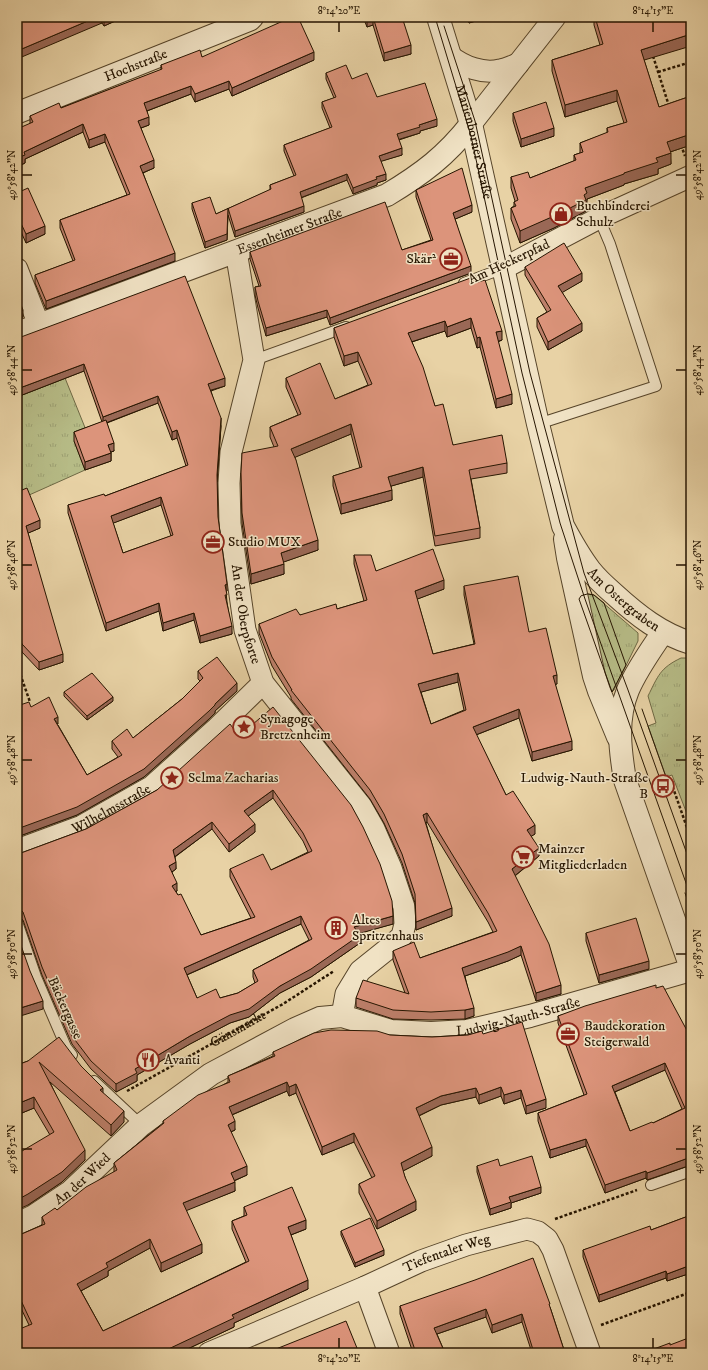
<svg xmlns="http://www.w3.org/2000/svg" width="708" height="1370" font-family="'IM FELL DW Pica',serif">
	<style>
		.grass { fill: url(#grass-tufts); stroke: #6e6843 }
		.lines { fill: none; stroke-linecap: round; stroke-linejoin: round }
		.service-casing { stroke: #564429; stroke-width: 12 }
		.minor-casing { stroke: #564429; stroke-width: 23 }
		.tertiary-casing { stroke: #564429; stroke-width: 24 }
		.path { stroke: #261500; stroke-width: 2.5; stroke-dasharray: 3 2; stroke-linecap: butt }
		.service { stroke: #f0e2c4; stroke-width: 10 }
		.minor { stroke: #f0e2c4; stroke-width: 21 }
		.tertiary { stroke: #f0e2c4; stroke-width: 22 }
		.tram { stroke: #261500; stroke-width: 1 }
		.wall { fill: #bd7f6a; stroke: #261500; fill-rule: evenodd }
		.shaded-wall { fill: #9a6856; stroke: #261500 }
		.building { fill: #dc947b; stroke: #261500; fill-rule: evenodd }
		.ticks { fill: none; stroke: #261500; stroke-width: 1.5 }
		.labels { text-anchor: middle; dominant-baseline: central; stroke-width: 3; stroke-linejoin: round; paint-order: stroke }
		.street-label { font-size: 14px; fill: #261500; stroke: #f0e2c4 }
		.poi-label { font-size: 14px; fill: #261500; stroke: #f0e2c4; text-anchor: start }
		.neatline { fill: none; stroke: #261500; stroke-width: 1.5 }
		.ticks-label { font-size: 10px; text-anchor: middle; fill: #261500 }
	</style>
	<defs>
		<pattern id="grass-tufts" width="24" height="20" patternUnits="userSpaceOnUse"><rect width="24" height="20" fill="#b6bb86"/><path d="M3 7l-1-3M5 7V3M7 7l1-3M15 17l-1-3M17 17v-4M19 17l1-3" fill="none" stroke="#9ca072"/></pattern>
	</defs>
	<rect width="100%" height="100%" fill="#e8d2a5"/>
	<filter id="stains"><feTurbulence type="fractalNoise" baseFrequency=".005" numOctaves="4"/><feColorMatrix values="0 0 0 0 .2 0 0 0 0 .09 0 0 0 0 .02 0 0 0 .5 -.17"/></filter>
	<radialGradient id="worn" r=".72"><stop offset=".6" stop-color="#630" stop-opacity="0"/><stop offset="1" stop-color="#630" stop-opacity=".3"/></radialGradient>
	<path class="grass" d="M65 378 88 435 74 441 85 470 18 500 17 496V397Z
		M588 594 594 595 638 633V641L614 690 610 693 581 596Z
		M681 658H691V813L687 814 672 775 666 777 648 726 656 723 648 696C658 676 660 668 681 658Z"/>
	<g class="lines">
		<g class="service-casing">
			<path id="service" d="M464 283 504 268
				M254 360 346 327
				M538 424 656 386 610 244 599 218
				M17 922 36 977 66 1047 72 1055
				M94 1081 141 1125
				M651 1185 691 1171"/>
		</g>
		<g class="minor-casing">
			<g id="minor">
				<path d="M450 56C464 67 483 74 500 70 506 69 512 66 518 64"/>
				<path id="s2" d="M17 113 250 20 253 17"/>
				<path d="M471 124 555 17"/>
				<path id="s3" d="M236 251 254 360 231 452 229 483 230 524 245 630 263 683 361 806 374 829 391 868 404 907 405 924 402 936 390 947 360 971 346 994 342 1016"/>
				<path d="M504 268 599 218 691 176"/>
				<path d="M17 269 39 325"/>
				<path id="s4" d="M17 850 82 826 151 787 217 728 263 683"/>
				<path d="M365 1287 389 1353"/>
				<path id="s5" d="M209 1353 365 1287 421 1261 466 1245 527 1229 538 1232 547 1239 553 1250 590 1353"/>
			</g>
		</g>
		<g class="tertiary-casing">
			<g id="tertiary">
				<path id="s6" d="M438 17 471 124 538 424 563 526C571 541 580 557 590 570 597 579 606 587 614 594 637 615 661 634 691 643"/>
				<path id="s7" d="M17 333 387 195C422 174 446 156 471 124"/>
				<path d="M565 539 568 558 594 676 599 691 618 737"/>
				<path d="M663 632C651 650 637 669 628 690 616 719 620 750 625 780L691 968"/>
				<path id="s8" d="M17 1224 34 1216 70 1192 141 1125 211 1074 295 1029 320 1018 342 1016 391 1031 431 1033 467 1031 530 1016 691 970"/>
			</g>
		</g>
		<g class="path">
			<path d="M653 56 669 106"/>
			<path d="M658 72 691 62"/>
			<path d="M681 145 685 156"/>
			<path d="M17 665 30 702"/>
			<path d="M671 782 691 839"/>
			<path id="s1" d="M127 1091 283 1004 334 971"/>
			<path d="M555 1219 637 1190"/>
			<path d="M601 1325 691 1292"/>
		</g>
		<use href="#service" class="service"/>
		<use href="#minor" class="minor"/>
		<use href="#tertiary" class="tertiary"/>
		<path class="tram" d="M435 17 471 136 522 373 560 523 585 599 691 897
			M444 26 475 121 530 373 584 573 628 690 691 865
			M588 594 594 595 604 603 626 665 612 692 579 599 581 596Z
			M642 709 666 777 663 778 664 781
			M685 893 691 910"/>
	</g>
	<path class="wall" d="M17 17H124L104 26 102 23Z
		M363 17H402L411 54 384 61 373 25 367 27Z
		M467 17H489L469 23Z
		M594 17H627L644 60 659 107 691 96V145L670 152 671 164 658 169V174L624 184V185L587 199 586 211 554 228 520 243 511 219V208L514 206V202L515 201 511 188V177L530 178 574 161V155L580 153V143L607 133V128L624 123 617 101 565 117 552 71V60L600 45 594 25Z
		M202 57 314 60 232 96 229 89 195 102 191 94 147 111 149 125 141 128 154 168 143 173 175 261 46 309 35 283V275L73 261 60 228V220L127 195 105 142 89 148 83 132 25 159V163L17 167 30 123V116L61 108 161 70V65Z
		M326 73 352 79 377 97 437 126 420 131V133L399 140 402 155 381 161 386 180 377 183V185L353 194 347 180 301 198 304 212 235 237 228 215 227 240 205 248 192 209V203L216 214 270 190V185L294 176 284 151V145L330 128 322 108V102L334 98 326 79Z
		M513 113 554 136 521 147 513 121Z
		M416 190 472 212 455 219 471 273 330 325 327 317 266 336 258 308 255 295V287L259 286 250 259V252L402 250 431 240 416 197Z
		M17 193 45 234 26 243 17 223Z
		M525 267 582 281 562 292 582 331 548 350 537 327V318L547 312 525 275Z
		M478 282 502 340 498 342 512 404 496 408 480 347 477 348 471 328 447 337 445 331 412 342 435 406 453 445 507 463V473L471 479 480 528V538L435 546 423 477 391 486 392 500 341 514 333 486V476L360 468 351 434 295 457 318 550 283 562 284 574 251 584 242 523 241 473 274 447 270 437V427L298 415 286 387V378L335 399 368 385 358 361 344 366 334 337V328Z
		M17 338 225 386 211 391 221 426 217 480 218 517 227 591 226 592 227 602 232 634 200 643 194 620 163 631 159 611 106 631 68 513V505L105 496 186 466 177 438 172 440 158 403 107 423 114 451 111 452V461L85 470 74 441V432L102 422 84 371 17 397ZM161 505 171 536 123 553 113 523Z
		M17 492 40 528 28 533 63 662 39 670 22 652 17 636Z
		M354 555 376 571 444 589 417 599 433 654 474 644 464 595V586L529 632 557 684H555L572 750 532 761 519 718 476 735 506 795 535 834 531 836 539 856 515 876 561 994 536 1001 521 955 508 961 465 976 474 1016 465 1019 431 1020 393 1019 356 1007V998L405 993 393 960V951L420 958 493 932 488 922 427 822 426 823 452 916 416 930 415 903 402 863 384 823 370 799 291 699V697L272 666 259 633V624L300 615 337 609 364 601 354 564ZM458 682 464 710 431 724 421 692Z
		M198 671 237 691 215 711V713L209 719 144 777 77 815 17 837V706L31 707 58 725 87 775 118 757 112 749V741L133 738 182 699 200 681 198 679Z
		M64 692 113 701 87 720 64 696Z
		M239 736 393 924 359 933 360 943 311 977 280 993 249 1017 230 1023 190 1044 137 1075V1081L116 1092 91 1069 72 1044 42 975 23 920 19 916H17V854L21 853 86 829 157 790ZM273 798 303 841 308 852 271 870 230 869V877L251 918 201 935 176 892 177 891 172 872 176 869 175 857 212 829 229 852 255 832 248 816ZM301 924 309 940 253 970V977L255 983 238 993 220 998H197L187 975Z
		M586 933 649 969 599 983 586 941Z
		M656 988 691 1038V1165L647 1180 646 1178 605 1193 586 1146 550 1158 538 1121V1113L584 1095 558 1023V1016ZM665 1070 682 1109 653 1123 630 1131 615 1092Z
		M483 1034 546 1108 526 1114 521 1098 504 1104 501 1096 479 1104 476 1097 441 1105 419 1116 432 1156 403 1171 416 1210 377 1229 359 1193V1184L372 1178 354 1142 322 1155 296 1093 289 1096 287 1091 232 1115 235 1130 231 1132 247 1175 234 1181 235 1191 186 1210 202 1253 161 1272 150 1248 108 1271V1276L81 1291 103 1331 246 1262 232 1229V1221L244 1216V1207L306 1229 291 1235 308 1289 234 1323V1327L179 1353H17L29 1325 17 1300V1236L42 1225V1217L57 1210 114 1172V1163L163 1123V1121L228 1082V1076L273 1056V1052L390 1035 432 1037Z
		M28 1061 81 1066 103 1093 124 1122 111 1136 50 1082 85 1160 62 1182 28 1205 50 1135 34 1108 17 1115V1065Z
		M477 1166H500L541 1193 511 1203V1208L490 1215 477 1172Z
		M691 1215V1273L667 1281 666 1278 599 1302 583 1257V1250L651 1230Z
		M341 1231 384 1255 355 1267 341 1235Z
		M400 1306 550 1307 565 1353H532L522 1322 492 1333 486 1317 437 1334 445 1353H413L400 1314Z"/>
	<path class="shaded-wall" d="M97 17H102V23L17 59V51Z
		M105 17H124L104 26V18Z
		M372 17H373V25L367 27V19Z
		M469 17H489L469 23Z
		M691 34V46L641 61V50Z
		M411 45V54L384 61V53Z
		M314 52V60L232 96V88Z
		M229 81V89L195 102V94Z
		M191 86V94L144 112V103Z
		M617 90V101L565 117V105Z
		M149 117V125L138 129V121Z
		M437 119V126L420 131V133L397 140V134L419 125Z
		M83 124V132L25 159V163L17 167V158L24 152Z
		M554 128V136L521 147V139Z
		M105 134V142L89 148V140Z
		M691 134V145L667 153V142Z
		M402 148V155L379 162V156Z
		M671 153V164L658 169V174L624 184V185L587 199 586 211 554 228 520 243V231L584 195 585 188 624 173 656 158Z
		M154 160V168L140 174V166Z
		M347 174V180L300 198V192Z
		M386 174V180L377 183V185L353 194V188L376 177Z
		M472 205V212L453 220V213Z
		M304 206V212L235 237V231Z
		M228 208 227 240 205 248V242Z
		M45 226V234L26 243V234Z
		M175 253V261L46 309V301Z
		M471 266V273L330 325V318Z
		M582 273V281L558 295V286Z
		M23 310V317L17 320V312Z
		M327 310V317L266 336V328Z
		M471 318V328L447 337V327Z
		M445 321V331L408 343V333Z
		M582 323V331L548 350V342Z
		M502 331V340L496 342V332Z
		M480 337V347L477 348V338Z
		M358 352V361L344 366V356Z
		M84 364V371L17 397V389Z
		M225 378V386L208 391V384Z
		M512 394V404L496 408V399Z
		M158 396V403L103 424V417Z
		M221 418V426L217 482V475Z
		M351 424V434L291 459V449Z
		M177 430V438L172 440V432Z
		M114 443V451L108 453V445Z
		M111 453V461L85 470V462Z
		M423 467V477L388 487V477Z
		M392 490V500L341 514V504Z
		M161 497V505L111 524V516Z
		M40 520V528L26 534V526Z
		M318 540V550L281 563V553Z
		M284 564V574L251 584V574Z
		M444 580V589L415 600V591Z
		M227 584V591L225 592V585Z
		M159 603V611L106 631V623Z
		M194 613V620L163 631V623Z
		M232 626V634L200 643V636Z
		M63 654V662L39 670V662Z
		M458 673V682L418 693V684Z
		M557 675V684L553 685V676Z
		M237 683V691L215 711V713L209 719 144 777 77 815 17 837V829L215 704Z
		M113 697V701L87 720V716Z
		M519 709V718L473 736V727Z
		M58 717V724L54 719Z
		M572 741V750L532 761V752Z
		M273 790V798L244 819V811Z
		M427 813V822L423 824V815Z
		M212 822V829L173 858V850Z
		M255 824V832L229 852V844Z
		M535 825V834L527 839V830Z
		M539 848V856L512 878V869Z
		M176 862V869L169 874V866Z
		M177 883V891L172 894V886Z
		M17 908H19V916H17Z
		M452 908V916L416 930V922Z
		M301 916V924L184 976V968Z
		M393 916V924L354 935V927Z
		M360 935V943L311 977 280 993 249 1017 230 1023 190 1044 137 1075V1081L116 1092V1084L135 1069 190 1036 280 986Z
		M521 946V955L508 961 462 977V968Z
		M649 961V969L599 983V975Z
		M561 985V994L536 1001V993Z
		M43 1001V1009L17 1017V1009Z
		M474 1008V1016L465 1019V1010Z
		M665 1063V1070L612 1093V1086Z
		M287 1082V1091L229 1116V1107Z
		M296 1084V1093L289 1096V1087Z
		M501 1087V1096L479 1104V1095Z
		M103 1088V1098L100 1090Z
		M476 1088V1097L441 1105 416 1117V1108L441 1096Z
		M521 1090V1098L504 1104V1095Z
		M34 1097V1108L17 1115V1104Z
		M546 1099V1108L526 1114V1106Z
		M124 1111V1122L111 1136V1125Z
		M235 1121V1130L228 1133V1125Z
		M354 1133V1142L322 1155V1147Z
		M586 1139V1146L550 1158V1150Z
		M432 1147V1156L401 1172V1163Z
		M85 1150V1160L62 1182 28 1205 17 1210V1200Z
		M691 1157V1165L647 1180V1173Z
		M247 1166V1175L231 1182V1173Z
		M646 1171V1178L605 1193V1185Z
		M235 1182V1191L183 1212V1203Z
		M541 1187V1193L511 1203V1208L490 1215V1209L509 1197Z
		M416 1201V1210L377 1229V1221Z
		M306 1220V1229L288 1236V1227Z
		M150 1239V1248L108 1271V1276L77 1293V1284L106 1263Z
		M202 1244V1253L161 1272V1263Z
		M384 1250V1255L355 1267V1263Z
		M691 1265V1273L667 1281V1274Z
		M666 1271V1278L599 1302V1295Z
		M308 1280V1289L234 1323V1327L179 1353H160L232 1315Z
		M486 1309V1317L434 1335V1328Z
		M522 1314V1322L492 1333V1325Z"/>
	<path class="building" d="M17 17H97L17 51Z
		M292 17H298L314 52 232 88 229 81 195 94 191 86 144 103 149 117 138 121 154 160 140 166 175 253 46 301 35 275 75 260 60 220 130 194 105 134 89 140 83 124 24 152 25 155 17 158V129L33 122 30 116 59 103 61 108 105 91 162 69 161 65 200 50 202 57Z
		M366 17H372L367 19Z
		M373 17H402L411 45 384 53Z
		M595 17H627L628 19 635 17H691V34L641 50 659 107 691 96V134L667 142 671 153 656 158 658 162 624 173V174L585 188 587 193 584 195 586 200 554 216 520 231 511 208 516 206 514 202 518 200 511 177 528 172 530 178 576 160 574 155 583 152 580 143 608 132 607 128 627 122 617 90 565 105 552 60 603 44Z
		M346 65 352 79 367 73 377 97 425 83 437 119 419 125 420 127 397 134 402 148 379 156 386 174 376 177 377 179 353 188 347 174 300 192 304 206 235 231 228 208 227 234 205 242 192 203 210 197 216 214 271 189 270 185 296 175 284 145 332 127 322 102 336 97 326 73Z
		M546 102 554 128 521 139 513 113Z
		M462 168 472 205 453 213 471 266 330 318 327 310 266 328 258 301 255 287 261 286 250 252 385 202 402 250 433 240 416 190Z
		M28 188 45 226 26 234 17 215V193Z
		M564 243 582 273 558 286 582 323 548 342 537 318 551 310 525 267Z
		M185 276 225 378 208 384 221 418 217 475 218 517 227 584 225 585 227 595H225L232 626 200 636 194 613 163 623 159 603 106 623 68 505 104 494 105 496 188 465 177 430 172 432 158 396 103 417 84 364 17 389V338L21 337ZM161 497 173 535 123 553 111 516Z
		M476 276 478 282 485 280 502 331 496 332 512 394 496 399 480 337 477 338 471 318 447 327 445 321 408 333 423 367 435 406 443 404 453 445 502 435 507 463 469 470 480 528 435 536 423 467 388 477 392 490 341 504 333 476 362 467 351 424 291 449 296 460 318 540 281 553 284 564 251 574 242 513 241 473 242 453 278 446 270 427 301 414 286 378 320 363 335 399 372 384 358 352 344 356 334 328Z
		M17 294 23 310 17 312Z
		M106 420 114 443 108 445 111 453 85 462 74 432Z
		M27 488 40 520 26 526 63 654 39 662 22 644 17 628V492Z
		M433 549 444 580 415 591 433 654 475 644 464 586 518 576 529 632 546 628 557 675 553 676 572 741 532 752 519 709 473 727 506 795 513 791 535 825 527 830 539 848 512 869 549 944 561 985 536 993 521 946 508 952 462 968 474 1008 465 1010 431 1012 393 1010 356 998 363 980 409 994 393 951 395 950 414 942 420 958 497 931 488 913 427 813 423 815 452 908 416 922 415 894 402 854 384 814 370 790 291 690H292L272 657 259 624 296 609 300 615 336 604 337 609 367 600 354 555H371L376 571ZM458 673 466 710 431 724 418 684Z
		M217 657 237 683 215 704V705L209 711 144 769 77 807 17 829V786H18L17 782V706L29 702 31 707 49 697 58 717 54 719 87 775 122 755 112 741 127 729 133 738 182 699 203 678 198 671Z
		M92 673 113 697 87 716 64 692Z
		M273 707 351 805 363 827 380 864 392 901 393 916 354 927 360 935 311 969 280 986 249 1009 230 1015 190 1036 135 1069 137 1073 116 1084 91 1061 72 1036 42 967 23 912 19 908H17V854L21 853 86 829 157 790 230 724 239 736ZM273 790 303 833 312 851 271 870 263 854 230 869 255 917 201 935 181 894 178 895 172 886 177 883 169 866 176 862 173 850 212 822 229 844 255 824 244 811ZM301 916 312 939 253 970 258 981 238 993 220 998 216 989 197 998 184 968Z
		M636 918 649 961 599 975 586 933Z
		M17 934 30 971 43 1001 17 1009Z
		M656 985V988L663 986 691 1038V1157L647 1173 646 1171 605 1185 586 1139 550 1150 538 1113 587 1094 558 1016 585 1006ZM665 1063 685 1108 653 1123 652 1122 630 1131 612 1086Z
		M522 1022 546 1099 526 1106 521 1090 504 1095 501 1087 479 1095 476 1088 441 1096 416 1108 432 1147 401 1163 405 1177 416 1201 377 1221 359 1184 375 1176 354 1133 322 1147 296 1084 289 1087 287 1082 229 1107 235 1121 228 1125 247 1166 231 1173 235 1182 183 1203 202 1244 161 1263 150 1239 106 1263 108 1267 77 1284 103 1331 249 1261 232 1221 247 1215 244 1207 292 1187 306 1220 288 1227 308 1280 232 1315 234 1318 160 1353H17V1330L32 1324 17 1292V1236L45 1224 42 1217 55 1208 57 1210 86 1187 117 1170 114 1163 164 1123 163 1121 198 1095 230 1082 228 1076 275 1056 273 1052 314 1033 331 1030 377 1031 390 1035 432 1037 468 1035 482 1031 483 1034Z
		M59 1037 81 1066 103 1088 100 1090 124 1111 111 1125 39 1062 85 1150 62 1172 28 1194 17 1200V1154L54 1132 34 1097 17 1104V1065L28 1061Z
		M532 1156 541 1187 509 1197 511 1202 490 1209 477 1166 498 1159 500 1166Z
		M691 1215V1265L667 1274 666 1271 599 1295 583 1250 650 1226 651 1230Z
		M370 1218 384 1250 355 1263 341 1231Z
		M533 1258 550 1304H549L565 1353H534L522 1314 492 1325 486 1309 434 1328 445 1353H415H416L400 1306 475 1280Z
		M346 1321 359 1353H261L271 1349V1351Z
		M691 1337V1353H643L670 1343V1345Z"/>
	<path class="ticks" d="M339 22V32M653 22V32M22 175H32M676 175H686M22 370H32M676 370H686M22 565H32M676 565H686M22 760H32M676 760H686M22 954H32M676 954H686M22 1149H32M676 1149H686M339 1338V1348M653 1338V1348"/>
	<defs>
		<g id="shop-ring" transform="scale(1.15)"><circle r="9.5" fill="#f0e2c4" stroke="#8f2418" stroke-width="1.5"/><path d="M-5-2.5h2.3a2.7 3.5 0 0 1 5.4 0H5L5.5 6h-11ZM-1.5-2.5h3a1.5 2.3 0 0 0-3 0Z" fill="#8f2418"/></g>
		<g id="office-ring" transform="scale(1.15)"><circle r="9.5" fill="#f0e2c4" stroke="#8f2418" stroke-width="1.5"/><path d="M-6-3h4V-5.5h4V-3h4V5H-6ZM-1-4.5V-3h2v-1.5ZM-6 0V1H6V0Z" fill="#8f2418"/></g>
		<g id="sight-ring" transform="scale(1.15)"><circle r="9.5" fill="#f0e2c4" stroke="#8f2418" stroke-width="1.5"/><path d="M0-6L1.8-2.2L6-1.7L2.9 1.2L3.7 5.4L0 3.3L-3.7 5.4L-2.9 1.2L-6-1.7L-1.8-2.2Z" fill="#8f2418"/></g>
		<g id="bus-ring" transform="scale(1.15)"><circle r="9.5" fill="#f0e2c4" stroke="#8f2418" stroke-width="1.5"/><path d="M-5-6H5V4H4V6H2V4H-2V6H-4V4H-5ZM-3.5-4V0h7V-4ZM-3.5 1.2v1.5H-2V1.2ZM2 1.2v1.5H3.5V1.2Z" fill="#8f2418"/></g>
		<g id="supermarket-ring" transform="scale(1.15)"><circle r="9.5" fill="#f0e2c4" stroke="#8f2418" stroke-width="1.5"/><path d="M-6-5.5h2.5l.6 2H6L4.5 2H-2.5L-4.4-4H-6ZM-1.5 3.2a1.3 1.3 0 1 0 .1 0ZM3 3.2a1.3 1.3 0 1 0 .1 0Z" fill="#8f2418"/></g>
		<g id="building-ring" transform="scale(1.15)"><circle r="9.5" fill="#f0e2c4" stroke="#8f2418" stroke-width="1.5"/><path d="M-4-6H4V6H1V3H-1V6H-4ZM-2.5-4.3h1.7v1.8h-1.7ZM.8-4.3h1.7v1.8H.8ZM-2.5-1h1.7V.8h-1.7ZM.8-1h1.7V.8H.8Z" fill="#8f2418"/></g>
		<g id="restaurant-ring" transform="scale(1.15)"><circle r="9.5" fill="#f0e2c4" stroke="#8f2418" stroke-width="1.5"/><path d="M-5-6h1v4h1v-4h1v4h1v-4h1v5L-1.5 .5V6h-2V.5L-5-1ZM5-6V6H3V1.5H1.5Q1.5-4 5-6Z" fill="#8f2418"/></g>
	</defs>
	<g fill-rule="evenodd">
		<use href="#shop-ring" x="561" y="214"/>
		<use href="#office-ring" x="451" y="259"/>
		<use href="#office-ring" x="213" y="542"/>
		<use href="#sight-ring" x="244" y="727"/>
		<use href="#sight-ring" x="172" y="778"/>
		<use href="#bus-ring" x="663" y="786"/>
		<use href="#supermarket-ring" x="523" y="857"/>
		<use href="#building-ring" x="336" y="928"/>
		<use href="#office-ring" x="568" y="1034"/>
		<use href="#restaurant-ring" x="148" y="1060"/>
	</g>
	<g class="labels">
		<g class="street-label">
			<text stroke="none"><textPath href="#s2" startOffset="128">Hochstraße</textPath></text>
			<text stroke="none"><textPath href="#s6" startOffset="130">Marienborner Straße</textPath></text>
			<text stroke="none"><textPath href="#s7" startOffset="291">Essenheimer Straße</textPath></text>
			<text transform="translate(509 262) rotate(-25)">Am Heckerpfad</text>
			<text stroke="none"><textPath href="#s6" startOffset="621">Am Ostergraben</textPath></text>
			<text stroke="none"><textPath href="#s3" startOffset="369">An der Oberpforte</textPath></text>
			<text stroke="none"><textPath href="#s4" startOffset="103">Wilhelmsstraße</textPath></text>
			<text transform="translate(65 1008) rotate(66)">Bäckergasse</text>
			<text stroke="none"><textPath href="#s8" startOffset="571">Ludwig-Nauth-Straße</textPath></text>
			<text stroke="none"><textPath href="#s1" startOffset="127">Gänsmarkt</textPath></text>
			<text stroke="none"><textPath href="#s8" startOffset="80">An der Wied</textPath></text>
			<text stroke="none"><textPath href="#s5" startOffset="258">Tiefentaler Weg</textPath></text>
		</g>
		<g class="poi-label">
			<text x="576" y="206">Buchbinderei<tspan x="576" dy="16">Schulz</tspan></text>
			<text x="436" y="259" text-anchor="end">Skär²</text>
			<text x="228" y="542">Studio MUX</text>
			<text x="260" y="719">Synagoge<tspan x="260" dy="16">Bretzenheim</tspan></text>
			<text x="188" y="778">Selma Zacharias</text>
			<text x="648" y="778" text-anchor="end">Ludwig-Nauth-Straße<tspan x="648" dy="16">B</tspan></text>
			<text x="538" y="849">Mainzer<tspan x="538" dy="16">Mitgliederladen</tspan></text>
			<text x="352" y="920">Altes<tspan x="352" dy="16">Spritzenhaus</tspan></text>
			<text x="584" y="1026">Baudekoration<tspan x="584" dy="16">Steigerwald</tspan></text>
			<text x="164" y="1060">Avanti</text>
		</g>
	</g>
	<rect width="708" height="1370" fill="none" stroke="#e8d2a5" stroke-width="44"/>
	<rect x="22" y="22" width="664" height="1326" class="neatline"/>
	<g class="ticks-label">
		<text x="339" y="14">8°14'20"E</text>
		<text x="653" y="14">8°14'15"E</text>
		<text transform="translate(697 175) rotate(-90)" y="4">49°58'42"N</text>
		<text transform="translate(11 175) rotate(-90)" y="4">49°58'42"N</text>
		<text transform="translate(697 370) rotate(-90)" y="4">49°58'44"N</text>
		<text transform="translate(11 370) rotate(-90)" y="4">49°58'44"N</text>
		<text transform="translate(697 565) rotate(-90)" y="4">49°58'46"N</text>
		<text transform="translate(11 565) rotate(-90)" y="4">49°58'46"N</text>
		<text transform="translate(697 760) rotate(-90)" y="4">49°58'48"N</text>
		<text transform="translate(11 760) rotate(-90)" y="4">49°58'48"N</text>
		<text transform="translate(11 954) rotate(-90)" y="4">49°58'50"N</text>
		<text transform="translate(697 954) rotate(-90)" y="4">49°58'50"N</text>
		<text transform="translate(697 1149) rotate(-90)" y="4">49°58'52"N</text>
		<text transform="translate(11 1149) rotate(-90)" y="4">49°58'52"N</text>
		<text x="339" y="1362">8°14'20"E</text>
		<text x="653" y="1362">8°14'15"E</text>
	</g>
	<rect width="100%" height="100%" filter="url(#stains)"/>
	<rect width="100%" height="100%" fill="url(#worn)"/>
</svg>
